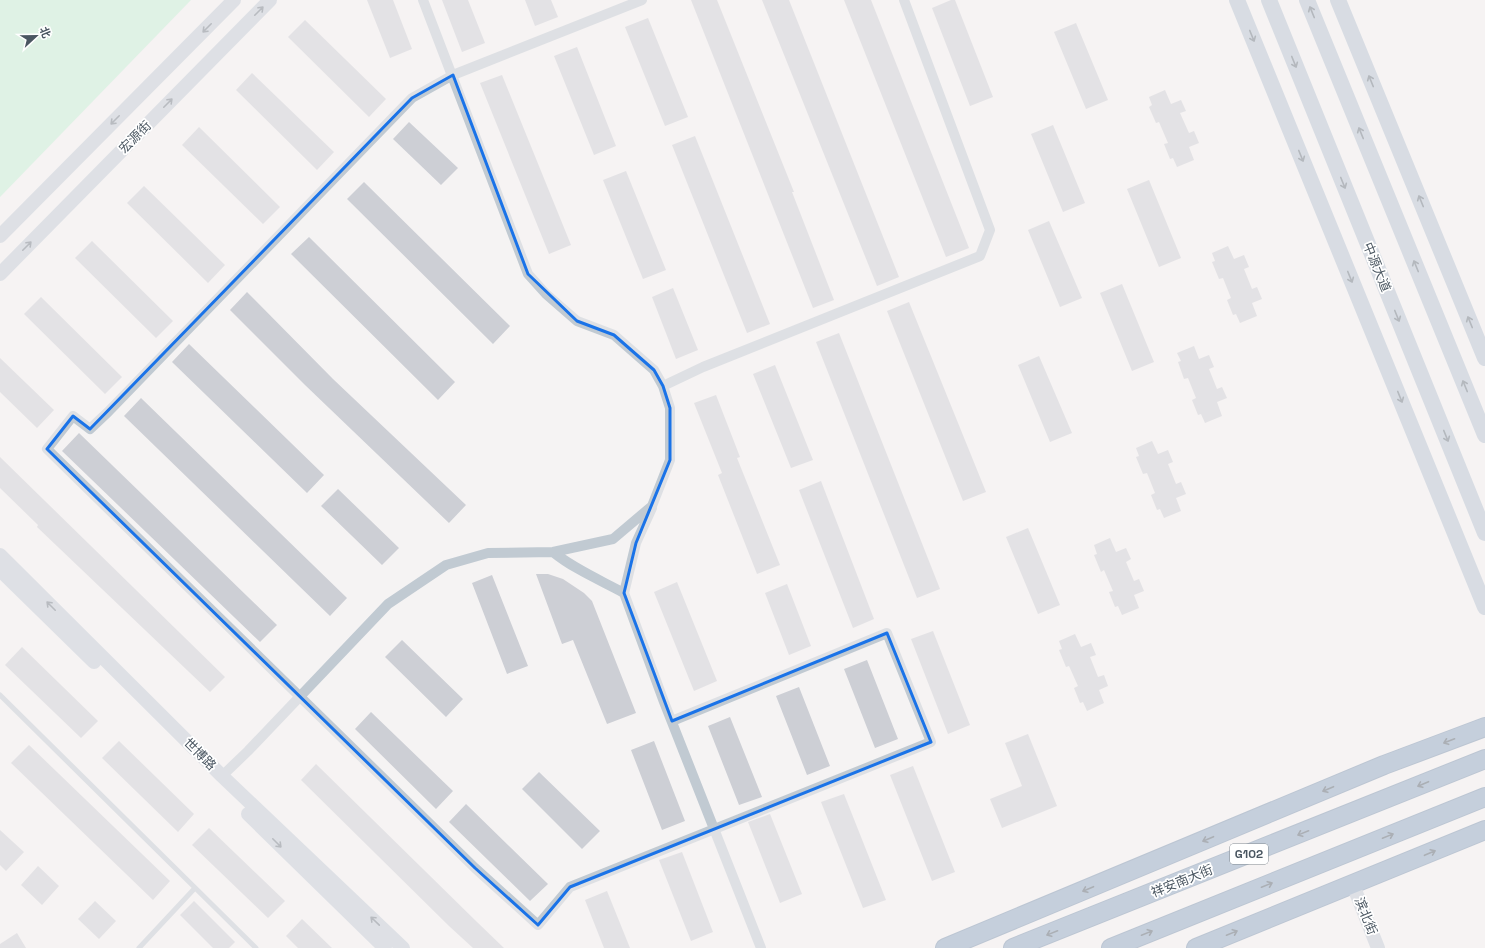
<svg xmlns="http://www.w3.org/2000/svg" width="1485" height="948" font-family="'Space Grotesk','Noto Sans SC',sans-serif">
	<style>
		.green { fill: #c3f1d5 }
		.building { fill: #cdcfd5 }
		.lines { fill: none; stroke-linecap: round; stroke-linejoin: round }
		.highway-casing { stroke: #7690ad; stroke-width: 20 }
		.lane { stroke: #c1cad2; stroke-width: 5 }
		.street { stroke: #c1cad2; stroke-width: 10 }
		.secondary { stroke: #c1cbd6; stroke-width: 14 }
		.primary { stroke: #b3c2d1; stroke-width: 16 }
		.highway { stroke: #8ba5c1; stroke-width: 18 }
		.oneway { stroke: #6e7984 }
		.oneway2 { stroke: #64717d }
		.oneway3 { stroke: #505e6b }
		.marked { fill: none; stroke: #1a73e8; stroke-width: 3; stroke-linejoin: round }
		.labels { text-anchor: middle; dominant-baseline: central; stroke-width: 3.5; stroke-linejoin: round; paint-order: stroke }
		.shield { fill: #fff; stroke: #808990; stroke-width: 1 }
		.shield-label { font-size: 12px; font-weight: bold; fill: #4a5661 }
		.street-label { font-size: 13px; fill: #4a5661; stroke: #fff }
	</style>
	<rect width="100%" height="100%" fill="#f5f3f3"/>
	<path class="green" d="M0 0H191L0 197Z"/>
	<path class="building" d="M367 0H393L412 49 390 58Z
		M442 0H468L485 43 462 52Z
		M525 0H551L558 17 535 26Z
		M691 0H717L794 192H792L834 300 813 308Z
		M762 0H789L899 277 877 286Z
		M844 0H871L969 248 946 257Z
		M951 0H955L993 97 970 106 932 8Z
		M648 18 688 117 665 126 625 27Z
		M305 20 386 99 369 117 288 37Z
		M1076 23 1108 100 1086 109 1054 32Z
		M577 47 616 146 594 155 554 56Z
		M252 73 334 152 317 170 236 90Z
		M502 75 571 245 549 254 480 83Z
		M1165 90 1171 104 1181 100 1186 111 1180 113 1189 133 1194 131 1199 143 1189 147 1194 160 1177 167 1173 158 1170 159 1164 144 1168 143 1159 122 1156 123 1149 107 1152 105 1149 97Z
		M409 122 458 168 441 185 393 139Z
		M1053 125 1085 203 1063 212 1031 134Z
		M199 127 280 207 263 224 182 145Z
		M695 136 770 324 747 333 672 145Z
		M626 171 666 270 643 279 603 180Z
		M1149 180 1181 258 1159 267 1127 189Z
		M364 182 510 326 493 344 347 199Z
		M144 186 225 265 208 283 127 203Z
		M1049 221 1082 298 1060 307 1028 230Z
		M309 237 455 382 438 400 291 254Z
		M92 241 173 321 156 338 75 258Z
		M1228 246 1234 259 1244 255 1249 267 1244 269 1252 289 1257 287 1262 299 1252 303 1257 316 1240 323 1236 314 1233 315 1227 300 1231 298 1223 278 1219 279 1212 262 1215 261 1212 253Z
		M1122 284 1154 362 1132 371 1100 293Z
		M673 288 698 350 676 359 652 297Z
		M247 292 333 379 466 505 449 523 305 385 230 310Z
		M41 297 122 377 105 394 24 314Z
		M909 302 986 492 963 501 887 311Z
		M839 333 940 589 917 598 816 342Z
		M189 344 324 475 307 493 172 362Z
		M1194 346 1199 359 1209 355 1214 367 1209 369 1217 389 1222 387 1227 398 1217 402 1222 416 1205 423 1201 414 1198 415 1192 400 1196 398 1188 378 1184 379 1178 362 1181 361 1177 353Z
		M1039 356 1072 433 1050 442 1018 365Z
		M0 358 54 410 37 428 0 392Z
		M775 365 813 460 791 468 753 374Z
		M716 395 740 457 737 458 780 565 757 574 718 475 722 473 694 403Z
		M141 398 347 598 330 616 124 416Z
		M79 433 277 625 260 642 62 451Z
		M1152 441 1158 454 1168 450 1173 462 1168 464 1176 484 1181 482 1186 494 1176 498 1181 511 1164 518 1160 509 1157 510 1151 495 1155 493 1147 473 1143 474 1136 457 1139 456 1136 448Z
		M0 457 225 677 210 692 37 527 38 525 0 488Z
		M821 481 874 619 853 628 799 490Z
		M338 489 399 548 382 565 321 506Z
		M1028 528 1060 605 1038 614 1006 537Z
		M1110 538 1116 552 1126 548 1131 559 1126 562 1134 581 1139 579 1144 591 1134 595 1139 608 1122 615 1118 606 1115 607 1109 592 1113 591 1104 570 1101 572 1094 555 1097 554 1094 545Z
		M536 574H548L563 579 584 593 592 601 636 713 607 724 573 640 562 644Z
		M492 575 528 666 507 674 472 583Z
		M677 582 717 681 694 691 654 592Z
		M787 584 811 646 789 655 765 593Z
		M933 631 970 725 948 734 911 639Z
		M1075 634 1081 647 1091 643 1096 655 1090 657 1098 677 1104 675 1108 686 1099 690 1104 703 1087 711 1083 702 1080 703 1074 688 1078 686 1069 666 1066 667 1059 650 1062 649 1059 641Z
		M402 640 463 699 446 717 385 657Z
		M22 647 98 721 81 738 5 665Z
		M867 660 898 739 875 748 844 669Z
		M799 687 830 766 807 775 776 696Z
		M371 712 453 791 436 809 355 729Z
		M730 717 762 797 739 805 708 726Z
		M1028 734 1057 806 1002 828 990 799 1022 786 1005 743Z
		M119 741 194 814 178 832 102 758Z
		M654 741 685 821 662 830 631 750Z
		M29 745 170 881 153 900 11 763Z
		M316 764 477 922 504 948H473L449 926 301 780Z
		M913 766 955 872 932 881 890 775Z
		M539 772 600 831 582 849 522 789Z
		M844 794 886 900 863 908 821 802Z
		M466 804 548 884 530 901 449 822Z
		M770 814 802 894 780 903 748 822Z
		M209 828 285 901 268 918 192 845Z
		M0 830 24 852 6 871 0 865Z
		M682 852 713 932 691 941 659 860Z
		M38 866 59 886 42 905 21 885Z
		M607 891 630 948H604L585 900Z
		M95 901 116 921 99 939 78 919Z
		M194 901 235 942 229 948H213L180 915Z
		M302 919 332 948H298L286 936Z
		M17 933 26 948H0V944Z"/>
	<g class="lines">
		<g class="highway-casing">
			<path id="highway" d="M945 948 1384 765 1485 727
				M1013 948 1485 759
				M1111 948 1485 797
				M1196 948 1485 830"/>
		</g>
		<path class="lane" d="M0 695 256 948
			M139 948 195 888"/>
		<path class="street" d="M642 0 453 75 412 98 108 412 90 429 73 416 47 449 475 868 538 925 570 887 931 742 887 633 672 721
			M663 386 703 367 980 256 990 230 904 0
			M652 508 636 543 624 593 664 702 761 948
			M553 552C574 569 600 580 624 593
			M222 776 248 751 388 604 446 565 488 553 553 552 613 539 652 506 670 460V408L663 386 654 370 614 335 577 321 546 294 528 274 423 0"/>
		<path class="secondary" d="M0 236 234 0
			M0 274 270 0
			M0 555 222 776 403 948
			M0 570 94 662
			M248 814 385 948
			M1353 885 1378 948"/>
		<path class="primary" d="M1237 0 1485 607
			M1269 0 1485 533
			M1307 0 1485 435
			M1338 0 1485 358"/>
		<use href="#highway" class="highway"/>
	</g>
	<defs><path id="oneway-shaft" d="M-6 0H5M1.5-3L5.5 0L1.5 3" fill="none" stroke-width="1.6" stroke-linecap="round" stroke-linejoin="round"/></defs>
	<g class="oneway">
		<use href="#oneway-shaft" transform="translate(259 11) rotate(-45)"/>
		<use href="#oneway-shaft" transform="translate(207 28) rotate(135)"/>
		<use href="#oneway-shaft" transform="translate(168 103) rotate(-45)"/>
		<use href="#oneway-shaft" transform="translate(115 120) rotate(135)"/>
		<use href="#oneway-shaft" transform="translate(27 246) rotate(-45)"/>
		<use href="#oneway-shaft" transform="translate(51 606) rotate(-135)"/>
		<use href="#oneway-shaft" transform="translate(277 843) rotate(45)"/>
		<use href="#oneway-shaft" transform="translate(375 921) rotate(-136)"/>
	</g>
	<g class="oneway2">
		<use href="#oneway-shaft" transform="translate(1312 12) rotate(-112)"/>
		<use href="#oneway-shaft" transform="translate(1252 36) rotate(68)"/>
		<use href="#oneway-shaft" transform="translate(1294 62) rotate(68)"/>
		<use href="#oneway-shaft" transform="translate(1371 81) rotate(-112)"/>
		<use href="#oneway-shaft" transform="translate(1361 133) rotate(-112)"/>
		<use href="#oneway-shaft" transform="translate(1301 156) rotate(68)"/>
		<use href="#oneway-shaft" transform="translate(1343 183) rotate(68)"/>
		<use href="#oneway-shaft" transform="translate(1421 201) rotate(-112)"/>
		<use href="#oneway-shaft" transform="translate(1416 266) rotate(-112)"/>
		<use href="#oneway-shaft" transform="translate(1350 277) rotate(68)"/>
		<use href="#oneway-shaft" transform="translate(1397 316) rotate(68)"/>
		<use href="#oneway-shaft" transform="translate(1470 322) rotate(-112)"/>
		<use href="#oneway-shaft" transform="translate(1465 386) rotate(-112)"/>
		<use href="#oneway-shaft" transform="translate(1400 397) rotate(68)"/>
		<use href="#oneway-shaft" transform="translate(1446 436) rotate(68)"/>
	</g>
	<g class="oneway3">
		<use href="#oneway-shaft" transform="translate(1449 741) rotate(159)"/>
		<use href="#oneway-shaft" transform="translate(1423 784) rotate(157)"/>
		<use href="#oneway-shaft" transform="translate(1328 789) rotate(157)"/>
		<use href="#oneway-shaft" transform="translate(1303 833) rotate(158)"/>
		<use href="#oneway-shaft" transform="translate(1388 836) rotate(-22)"/>
		<use href="#oneway-shaft" transform="translate(1208 839) rotate(157)"/>
		<use href="#oneway-shaft" transform="translate(1430 853) rotate(-23)"/>
		<use href="#oneway-shaft" transform="translate(1267 885) rotate(-22)"/>
		<use href="#oneway-shaft" transform="translate(1088 889) rotate(157)"/>
		<use href="#oneway-shaft" transform="translate(1052 933) rotate(158)"/>
		<use href="#oneway-shaft" transform="translate(1147 933) rotate(-22)"/>
		<use href="#oneway-shaft" transform="translate(1232 933) rotate(-22)"/>
	</g>
	<path d="M0 0H1485V948H0ZM453 75 528 274 577 321 614 335 654 370 663 386 670 408V460L636 543 624 593 672 721 887 633 931 742 570 887 538 925 475 868 47 449 73 416 90 429 412 98Z" fill="#f5f3f3" fill-opacity=".55" fill-rule="evenodd"/>
	<path class="marked" d="M453 75 528 274 577 321 614 335 654 370 663 386 670 408V460L636 543 624 593 672 721 887 633 931 742 570 887 538 925 475 868 47 449 73 416 90 429 412 98Z"/>
	<g class="labels">
		<rect class="shield" x="1230" y="844" width="38" height="20" rx="3"/>
		<g class="shield-label">
			<text x="1249" y="854">G102</text>
		</g>
		<g class="street-label">
			<text transform="translate(135 137) rotate(-45)">宏源街</text>
			<text transform="translate(1377 267) rotate(68)">中源大道</text>
			<text transform="translate(200 754) rotate(45)">世博路</text>
			<text transform="translate(1182 881) rotate(-22)">祥安南大街</text>
			<text transform="translate(1366 916) rotate(68)">滨北街</text>
		</g>
	</g>
	<g transform="translate(36 36) rotate(68)" stroke="#ffffff" stroke-width="3" paint-order="stroke">
	<path d="M0-3L7 15L0 10L-7 15Z" fill="#4a5661"/>
	<text y="-6" font-size="11" font-weight="bold" text-anchor="middle" fill="#4a5661">北</text>
	</g>
</svg>
